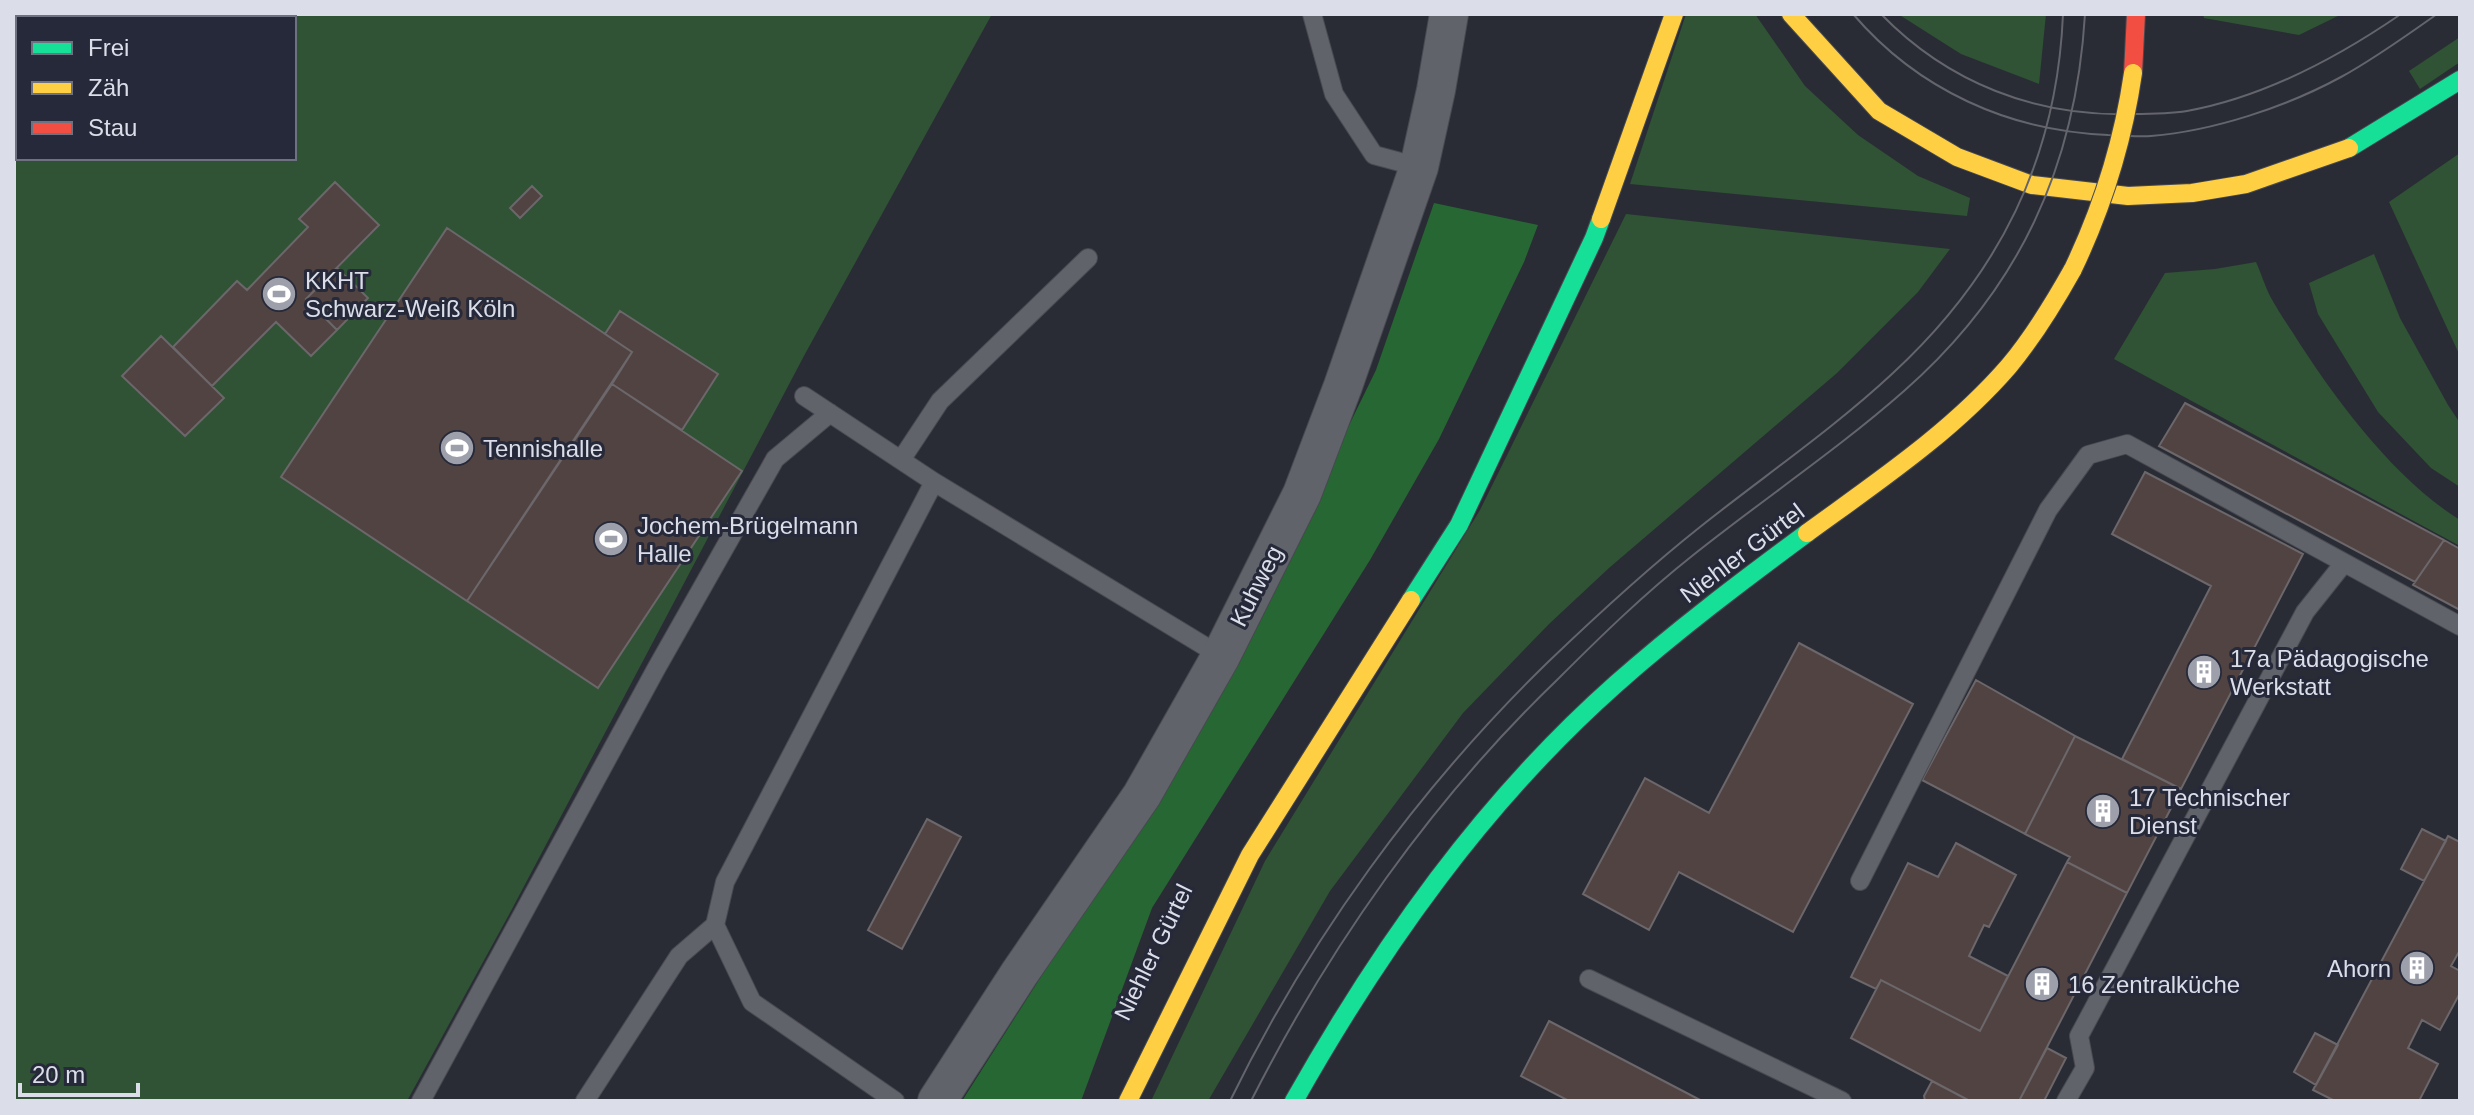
<svg xmlns="http://www.w3.org/2000/svg" width="2474" height="1115" font-family="Arial,sans-serif">
	<style>
		.green { fill: #2f5334; fill-rule: evenodd }
		.forest { fill: #276733 }
		.building { fill: #524343; stroke: #6b676a; stroke-width: 2 }
		.lines { fill: none; stroke-linecap: round; stroke-linejoin: round }
		.lane-casing { stroke: #484951; stroke-width: 20 }
		.street-casing { stroke: #484951; stroke-width: 40 }
		.fast-casing { stroke: #484951; stroke-width: 20 }
		.slow-casing { stroke: #484951; stroke-width: 20 }
		.jam-casing { stroke: #484951; stroke-width: 20 }
		.lane { stroke: #61636b; stroke-width: 18 }
		.street { stroke: #61636b; stroke-width: 38 }
		.fast { stroke: #16e098; stroke-width: 18 }
		.slow { stroke: #ffcf43; stroke-width: 18 }
		.jam { stroke: #f24e42; stroke-width: 18 }
		.tram { stroke: #63646c; stroke-width: 2 }
		.slow-bridge-casing { stroke: #484951; stroke-width: 20; stroke-linecap: butt }
		.slow-bridge { stroke: #ffcf43; stroke-width: 18 }
		.labels { text-anchor: middle; dominant-baseline: central; stroke-width: 6; stroke-linejoin: round; paint-order: stroke }
		.poi-label { font-size: 24px; fill: #dbdee9; stroke: #252939; text-anchor: start }
		.street-label { font-size: 24px; fill: #dbdee9; stroke: #252939 }
	</style>
	<rect width="100%" height="100%" fill="#2a2c35"/>
	<path class="green" d="M14 14H992L805 354 512 909 407 1101H14ZM18 18H294V158H18Z
		M1686 14H1755L1805 86 1858 135 1918 176 1970 198 1967 216 1630 184Z
		M1898 14H2046L2039 84 1961 54Z
		M2203 14H2342L2299 35 2204 18Z
		M2460 37V62L2420 89 2409 71Z
		M2460 153V356L2389 202Z
		M1626 214 1950 249 1918 292 1837 373 1609 568 1549 624 1463 713 1330 891 1208 1101H1151L1265 861 1480 510Z
		M2374 254 2400 318 2448 405 2460 423V487L2431 468 2378 412 2318 314 2309 283Z
		M2256 262C2261 273 2265 286 2270 296 2277 309 2285 321 2293 333 2334 398 2394 479 2460 520V546L2114 359 2165 273 2215 269Z"/>
	<path class="forest" d="M1434 203 1538 225 1524 262 1439 439 1370 560 1152 908 1081 1101H962L1209 712 1376 370Z"/>
	<path class="building" d="M335 182 379 225 306 299 337 330 311 356 276 322 212 386 173 347 237 281 247 290 308 227 299 219Z
		M532 186 542 196 520 218 510 208Z
		M447 228 632 352 467 601 281 477Z
		M337 268 368 298 337 330 306 299Z
		M620 311 718 374 682 430 612 384 632 352 605 334Z
		M161 336 224 398 185 436 122 376Z
		M612 384 742 471 598 688 467 601Z
		M2185 403 2444 540 2415 582 2159 446Z
		M2145 472 2303 554 2181 789 2122 759 2211 586 2112 534Z
		M2444 540 2460 549V610L2413 585Z
		M1799 643 1913 704 1793 932 1679 872 1649 930 1583 894 1645 778 1709 813Z
		M1976 680 2075 736 2025 834 1922 780Z
		M2075 736 2181 789 2127 893 2067 862 2070 857 2025 834Z
		M927 819 961 837 902 949 868 930Z
		M2422 829 2446 841 2424 881 2401 869Z
		M2448 836 2460 842V950L2451 966 2460 971V993L2440 1030 2422 1020 2408 1048 2438 1064 2419 1101H2335L2313 1090Z
		M1956 843 2016 875 1989 927 1984 925 1969 956 2008 976 1980 1031 1881 980 1876 989 1851 977 1908 863 1938 877Z
		M2067 862 2127 893 2019 1101H1970L1851 1038 1881 980 1980 1031Z
		M1549 1021 1702 1101H1569L1521 1076Z
		M2315 1033 2338 1045 2316 1085 2294 1072Z
		M2047 1048 2066 1058 2044 1101H2019Z
		M1932 1081 1970 1101H1925L1924 1096Z"/>
	<g class="lines">
		<g class="lane-casing">
			<path id="lane" d="M1312 14 1334 94 1374 155 1419 167
				M804 396 934 482 1221 656
				M901 460 940 401 1088 258
				M1860 881 2048 510 2088 455 2127 444 2460 626
				M1589 979 1842 1101
				M421 1101 656 669 775 459 830 413
				M585 1101 679 956 715 925
				M895 1101 752 1002 715 925 725 882 934 482
				M2066 1101 2085 1068 2079 1036 2305 612 2344 563"/>
		</g>
		<g class="street-casing">
			<path id="street" d="M937 1101 1019 974 1142 795 1221 656 1302 494 1343 386 1419 167 1436 90 1449 14"/>
		</g>
		<g class="fast-casing">
			<path id="fast" d="M2349 148 2460 80
				M1411 600 1459 525 1594 238 1601 219
				M1294 1101C1381 947 1483 802 1616 684 1677 630 1742 581 1807 533"/>
		</g>
		<g class="slow-casing">
			<path id="slow" d="M1791 14 1879 111 1957 157 2032 185 2128 196 2192 193 2246 184 2349 148
				M1601 219 1674 14
				M1807 533C1877 482 1952 432 2009 366 2034 336 2054 303 2073 269
				M1128 1101 1250 855 1411 600"/>
		</g>
		<g class="jam-casing">
			<path id="jam" d="M2133 73 2136 14"/>
		</g>
		<use href="#lane" class="lane"/>
		<use href="#street" class="street"/>
		<use href="#fast" class="fast"/>
		<use href="#slow" class="slow"/>
		<use href="#jam" class="jam"/>
		<path class="tram" d="M1853 14C1918 90 2009 131 2108 135 2122 135 2137 137 2151 136 2213 131 2286 107 2341 77 2374 59 2406 36 2437 14
			M1881 14C1948 83 2036 117 2132 114 2150 114 2169 114 2187 111 2264 97 2337 58 2401 14
			M1230 1101C1309 939 1418 789 1547 663 1596 616 1647 569 1700 527 1764 476 1833 429 1893 373 1999 275 2057 159 2063 14
			M1251 1101C1329 947 1432 800 1557 680 1600 637 1644 594 1692 556 1762 500 1837 450 1904 391 2019 290 2076 166 2085 14"/>
		<g class="slow-bridge-casing">
			<path id="slow-bridge" d="M2073 269C2103 206 2123 142 2133 73"/>
		</g>
		<use href="#slow-bridge" class="slow-bridge"/>
	</g>
	<defs>
		<g id="stadium-disc" transform="scale(1.8)"><circle r="9.5" fill="#9da0aa" stroke="#252939"/><path d="M0-5a6.5 5 0 1 0 0 10a6.5 5 0 1 0 0-10ZM-3.5-1.8h7v3.6h-7Z" fill="#fff"/></g>
		<g id="building-disc" transform="scale(1.8)"><circle r="9.5" fill="#9da0aa" stroke="#252939"/><path d="M-4-6H4V6H1V3H-1V6H-4ZM-2.5-4.3h1.7v1.8h-1.7ZM.8-4.3h1.7v1.8H.8ZM-2.5-1h1.7V.8h-1.7ZM.8-1h1.7V.8H.8Z" fill="#fff"/></g>
	</defs>
	<g fill-rule="evenodd">
		<use href="#stadium-disc" x="279" y="294"/>
		<use href="#stadium-disc" x="457" y="448"/>
		<use href="#stadium-disc" x="611" y="539"/>
		<use href="#building-disc" x="2204" y="672"/>
		<use href="#building-disc" x="2103" y="811"/>
		<use href="#building-disc" x="2417" y="968"/>
		<use href="#building-disc" x="2042" y="984"/>
	</g>
	<g class="labels">
		<g class="poi-label">
			<text x="305" y="280">KKHT<tspan x="305" dy="28">Schwarz-Weiß Köln</tspan></text>
			<text x="483" y="448">Tennishalle</text>
			<text x="637" y="525">Jochem-Brügelmann<tspan x="637" dy="28">Halle</tspan></text>
			<text x="2230" y="658">17a Pädagogische<tspan x="2230" dy="28">Werkstatt</tspan></text>
			<text x="2129" y="797">17 Technischer<tspan x="2129" dy="28">Dienst</tspan></text>
			<text x="2391" y="968" text-anchor="end">Ahorn</text>
			<text x="2068" y="984">16 Zentralküche</text>
		</g>
		<g class="street-label">
			<text transform="translate(1742 553) rotate(-37)">Niehler Gürtel</text>
			<text transform="translate(1256 586) rotate(-63)">Kuhweg</text>
			<text transform="translate(1153 952) rotate(-64)">Niehler Gürtel</text>
		</g>
	</g>
	<rect width="2474" height="1115" fill="none" stroke="#dbdee9" stroke-width="32"/>
	<rect x="16" y="16" width="280" height="144" fill="#252939" stroke="#6e717f" stroke-width="2"/>
	<rect x="32" y="42" width="40" height="12" fill="#16e098" stroke="#6e717f" stroke-width="2"/>
	<text x="88" y="56" font-size="24" fill="#dbdee9">Frei</text>
	<rect x="32" y="82" width="40" height="12" fill="#ffcf43" stroke="#6e717f" stroke-width="2"/>
	<text x="88" y="96" font-size="24" fill="#dbdee9">Zäh</text>
	<rect x="32" y="122" width="40" height="12" fill="#f24e42" stroke="#6e717f" stroke-width="2"/>
	<text x="88" y="136" font-size="24" fill="#dbdee9">Stau</text>
	<path d="M20 1083v12h118v-12" fill="none" stroke="#dbdee9" stroke-width="4"/>
	<text x="32" y="1083" font-size="24" fill="#dbdee9" stroke="#252939" stroke-width="6" paint-order="stroke">20 m</text>
</svg>
